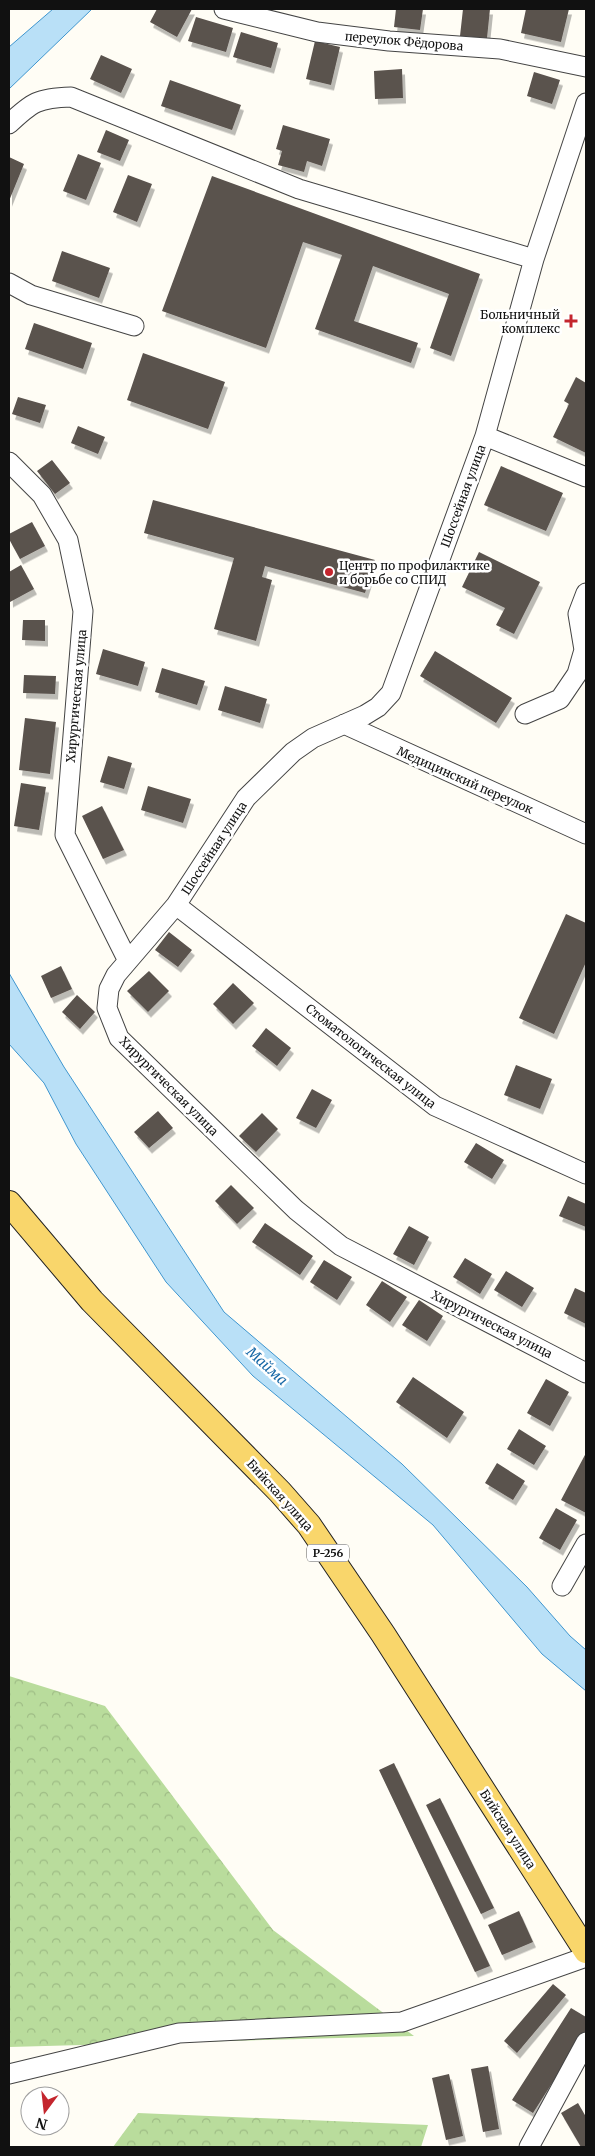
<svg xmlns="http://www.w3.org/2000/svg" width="595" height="2156" font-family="Merriweather,serif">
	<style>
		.forest { fill: url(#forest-crowns) }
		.water { fill: #b9e0f7; stroke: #3f96cf }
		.building { fill: #5a524d; filter: url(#shadow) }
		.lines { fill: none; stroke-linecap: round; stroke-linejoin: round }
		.minor-casing { stroke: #444; stroke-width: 21 }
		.major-casing { stroke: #222; stroke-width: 26 }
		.minor { stroke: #fff; stroke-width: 19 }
		.major { stroke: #f9d66b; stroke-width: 24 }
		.poi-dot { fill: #c4262e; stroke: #fff; stroke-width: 2 }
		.labels { text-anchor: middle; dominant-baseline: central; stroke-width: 5; stroke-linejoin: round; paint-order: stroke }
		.shield { fill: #fff; stroke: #585858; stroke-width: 1 }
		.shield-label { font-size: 11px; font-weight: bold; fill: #111 }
		.street-label { font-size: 12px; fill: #111; stroke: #fff }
		.poi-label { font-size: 12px; fill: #111; stroke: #fff; text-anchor: end }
		.water-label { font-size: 14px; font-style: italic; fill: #1768a6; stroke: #fff }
	</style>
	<defs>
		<pattern id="forest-crowns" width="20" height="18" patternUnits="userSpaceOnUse" patternTransform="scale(1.25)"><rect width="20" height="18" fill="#b9dc9c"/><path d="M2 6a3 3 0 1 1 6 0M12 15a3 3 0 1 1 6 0" fill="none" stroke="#9ebc85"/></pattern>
		<filter id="shadow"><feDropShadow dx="3" dy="5.5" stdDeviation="0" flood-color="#0004"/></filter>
	</defs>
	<rect width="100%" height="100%" fill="#fffdf5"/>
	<path class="forest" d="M9 1676 105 1706 273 1930 414 2036 9 2047Z
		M138 2113 428 2125 421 2147H113Z"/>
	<path class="water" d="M53 9H92L9 89V47Z
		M9 973 64 1067 224 1312 402 1464 527 1587 570 1636 586 1650V1691L542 1654 433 1525 253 1376 166 1282 76 1144 44 1083 9 1044Z"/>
	<path class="building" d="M157 9H192L177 37 150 22Z
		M396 9H423L420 30 394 27Z
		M463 9H490L487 38 460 36Z
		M526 9H569L561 42 521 33Z
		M196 17 233 28 226 52 188 41Z
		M241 32 278 43 271 68 233 57Z
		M315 41 340 47 331 85 306 79Z
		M101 55 132 69 121 93 90 79Z
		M402 69 403 98 375 99 374 71Z
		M534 72 560 80 552 104 527 96Z
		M170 80 241 105 232 130 161 106Z
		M283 125 330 139 322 166 307 161 304 172 278 165 282 151 276 149Z
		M106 130 129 140 120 161 97 152Z
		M78 154 101 163 86 200 63 191Z
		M9 157 24 164 9 201Z
		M128 175 152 184 137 222 113 212Z
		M212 176 480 274 451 356 430 348 449 294 373 266 354 321 418 343 411 363 315 329 342 255 303 242 266 348 162 311Z
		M62 251 110 268 99 298 52 281Z
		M34 323 92 343 83 369 25 349Z
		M143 353 225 382 208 429 127 400Z
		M576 377 586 383V453L553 437 569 404 564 401Z
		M18 397 46 405 40 423 12 414Z
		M78 426 105 437 98 454 71 443Z
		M52 460 70 483 55 494 37 471Z
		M501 466 563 493 546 531 484 505Z
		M153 500 375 560 365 593 265 566 262 577 272 580 256 641 214 629 234 558 144 533Z
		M32 522 45 546 20 559 9 539V534Z
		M479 552 540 582 514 634 496 625 505 608 462 587Z
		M21 565 34 589 10 602 9 572Z
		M23 620H45V641L22 640Z
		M103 649 145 662 138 686 96 674Z
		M435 651 512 698 496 723 420 676Z
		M162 668 205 681 197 705 155 692Z
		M24 675 56 676 55 694 23 693Z
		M225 686 267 699 260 723 218 710Z
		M25 718 56 722 50 774 19 770Z
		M108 756 132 763 124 789 100 782Z
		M21 783 46 787 39 830 14 826Z
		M148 786 191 799 183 823 141 810Z
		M102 806 124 850 103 859 82 816Z
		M566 914 586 923V962L554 1034 519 1018Z
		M169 932 192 950 178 967 155 950Z
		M61 966 72 989 51 998 41 976Z
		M149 971 169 991 148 1012 127 991Z
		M233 983 254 1003 233 1024 213 1004Z
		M77 995 95 1012 80 1029 62 1012Z
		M266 1028 291 1048 277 1066 252 1046Z
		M516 1065 552 1079 540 1109 504 1095Z
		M312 1089 332 1100 316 1128 296 1118Z
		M158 1111 173 1128 149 1148 134 1132Z
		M262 1113 278 1129 256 1152 239 1136Z
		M476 1143 504 1160 492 1179 464 1162Z
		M231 1185 254 1208 237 1224 215 1201Z
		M568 1196 586 1204V1227L559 1216Z
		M265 1223 313 1256 300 1275 252 1242Z
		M409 1226 429 1237 414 1265 393 1254Z
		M465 1258 492 1274 480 1294 453 1277Z
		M324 1260 352 1277 337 1300 310 1282Z
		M506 1271 534 1288 522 1307 494 1290Z
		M382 1281 407 1297 390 1322 366 1305Z
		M575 1288 586 1293V1324L564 1313Z
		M419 1300 443 1316 427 1341 402 1325Z
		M413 1377 464 1412 447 1438 396 1402Z
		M546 1379 569 1392 550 1426 527 1413Z
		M519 1429 546 1446 534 1465 507 1449Z
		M586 1453V1513L561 1500Z
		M497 1463 525 1481 513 1500 485 1483Z
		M556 1508 577 1520 560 1550 539 1538Z
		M394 1763 490 1966 475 1972 379 1770Z
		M440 1798 494 1908 481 1914 426 1805Z
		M519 1911 533 1942 502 1955 488 1925Z
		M553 1984 566 1995 517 2053 504 2041Z
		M571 2008 586 2017V2030L533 2113 512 2100Z
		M488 2066 499 2129 483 2132 471 2069Z
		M449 2074 463 2136 446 2140 432 2078Z
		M578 2103 586 2117V2147H581L561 2113Z"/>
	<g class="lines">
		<g class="minor-casing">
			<path id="minor" d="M224 9 317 32 389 41 500 49 586 67
				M586 103 534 259 485 436 391 693 378 707 365 715 313 738 293 752 246 798 176 905 116 975 109 989 107 1008 119 1038 296 1210 341 1246 586 1373
				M9 124C32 102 38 98 71 97L299 189 534 259
				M9 283 31 295 134 326
				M485 436 586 477
				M9 462 42 495 68 540 83 611 65 835 128 961
				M525 714 560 699 577 674 584 650 578 614 586 593
				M344 724 586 834
				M176 905 435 1106 586 1174
				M562 1586 586 1544
				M9 2074 179 2033 402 2022 586 1957
				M529 2147 586 2042"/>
		</g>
		<g class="major-casing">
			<path id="major" d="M9 1203 92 1301 280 1492 309 1525 383 1634 586 1951"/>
		</g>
		<use href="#minor" class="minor"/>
		<use href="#major" class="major"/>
	</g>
	<g class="poi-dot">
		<path d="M568.5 313.5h5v5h5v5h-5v5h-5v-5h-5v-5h5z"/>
		<circle cx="329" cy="572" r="5"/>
	</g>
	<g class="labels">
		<rect class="shield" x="307" y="1544.5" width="42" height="17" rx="4"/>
		<g class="shield-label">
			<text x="328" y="1553">Р-256</text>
		</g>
		<g class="street-label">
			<text transform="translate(404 41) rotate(5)">переулок Фёдорова</text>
			<text transform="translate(463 496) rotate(-70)">Шоссейная улица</text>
			<text transform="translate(76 696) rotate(-85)">Хирургическая улица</text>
			<text transform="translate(465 780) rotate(24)">Медицинский переулок</text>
			<text transform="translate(214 848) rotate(-57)">Шоссейная улица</text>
			<text transform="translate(371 1056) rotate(38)">Стоматологическая улица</text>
			<text transform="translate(169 1086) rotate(45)">Хирургическая улица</text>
			<text transform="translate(492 1324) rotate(27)">Хирургическая улица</text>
			<text transform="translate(280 1495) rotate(48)">Бийская улица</text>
			<text transform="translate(508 1829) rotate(57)">Бийская улица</text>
		</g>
		<g class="poi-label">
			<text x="560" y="314">Больничный<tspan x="560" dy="14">комплекс</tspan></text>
			<text x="339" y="565" text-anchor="start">Центр по профилактике<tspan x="339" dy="14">и борьбе со СПИД</tspan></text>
		</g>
		<g class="water-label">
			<text transform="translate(267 1366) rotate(42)">Майма</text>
		</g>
	</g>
	<rect width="595" height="2156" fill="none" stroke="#111111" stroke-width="20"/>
	<g transform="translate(45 2111) rotate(195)"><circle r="24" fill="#ffffff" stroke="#a0a0a0"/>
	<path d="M0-4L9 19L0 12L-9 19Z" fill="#c4262e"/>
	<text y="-8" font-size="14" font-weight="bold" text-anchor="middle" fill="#111111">N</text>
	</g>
</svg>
